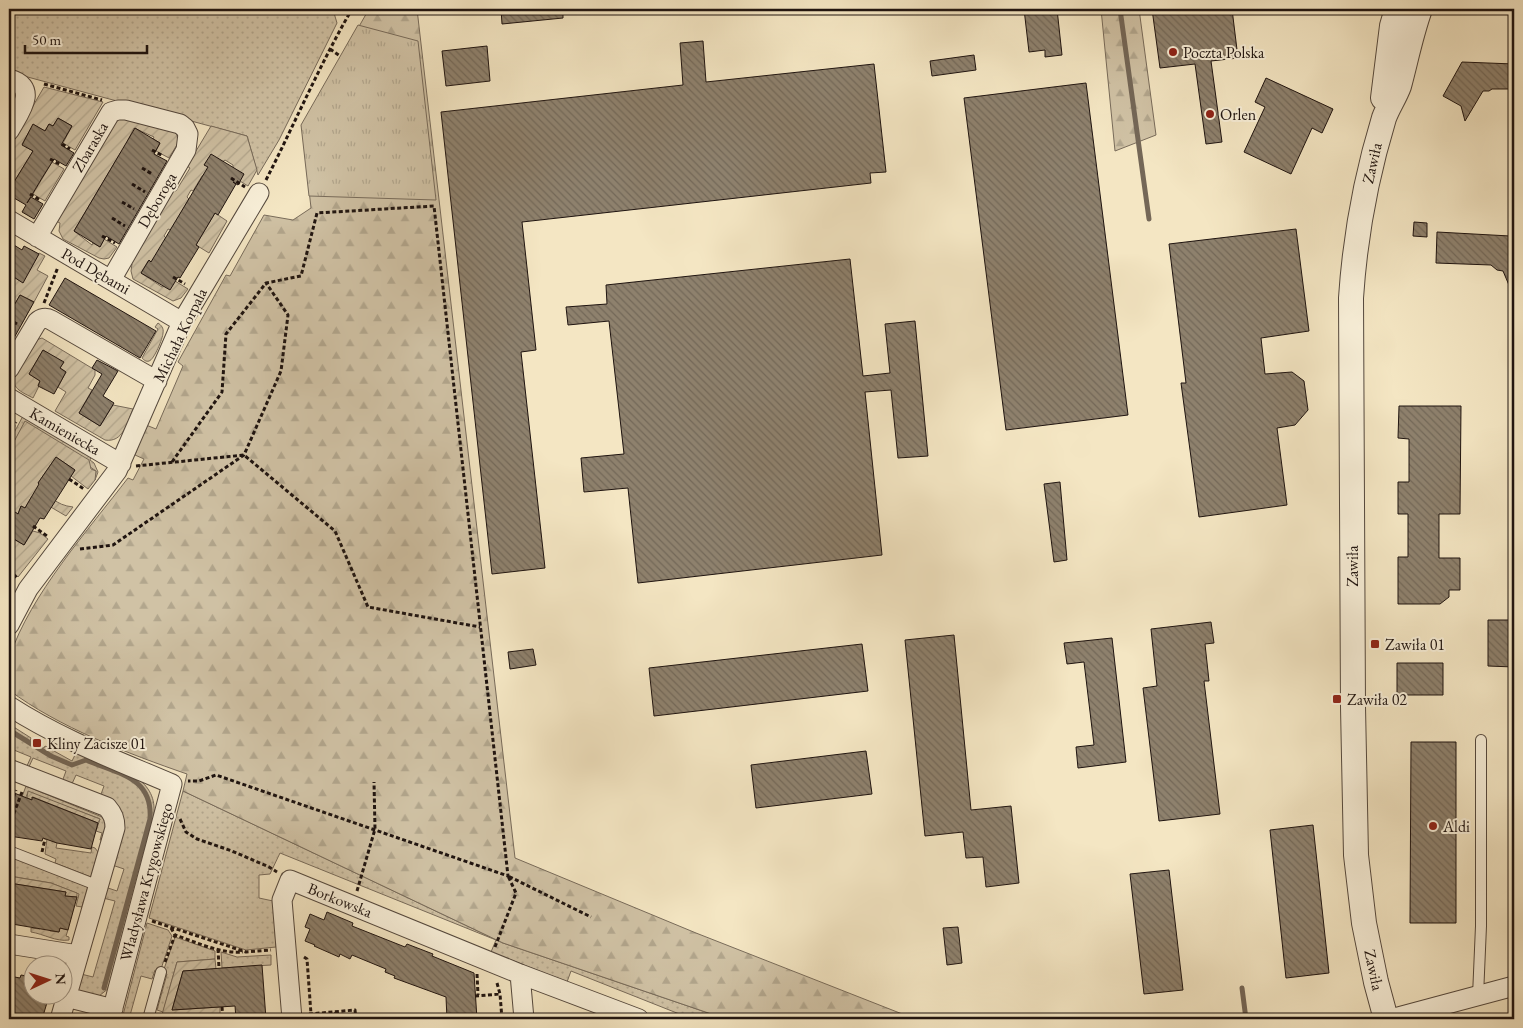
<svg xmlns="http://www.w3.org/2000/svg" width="1523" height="1028" font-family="'EB Garamond',serif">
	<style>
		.grass { fill: url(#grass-dots); stroke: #786b5a }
		.forest { fill: url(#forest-firs); stroke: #786b5a }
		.park { fill: url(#park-tufts); stroke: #786b5a }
		.garden { fill: url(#garden-furrows); stroke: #786b5a }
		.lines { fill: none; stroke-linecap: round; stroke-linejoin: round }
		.stream { stroke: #746757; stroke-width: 5 }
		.building { fill: url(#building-back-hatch); stroke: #1f1410 }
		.service-casing { stroke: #54483d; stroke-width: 12 }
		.minor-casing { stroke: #54483d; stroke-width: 21 }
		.tertiary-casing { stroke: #54483d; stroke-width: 26 }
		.path { stroke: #1f1410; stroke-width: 3; stroke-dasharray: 4 2.5; stroke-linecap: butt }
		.service { stroke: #f8efd8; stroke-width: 10 }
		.minor { stroke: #f8efd8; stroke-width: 19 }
		.tertiary { stroke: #f8efd8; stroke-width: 24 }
		.poi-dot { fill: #8f2418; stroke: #f8efd8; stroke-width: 2 }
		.labels { text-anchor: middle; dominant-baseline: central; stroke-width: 4; stroke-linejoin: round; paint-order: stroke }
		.poi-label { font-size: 16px; fill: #1f1410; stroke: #f8efd8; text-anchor: start }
		.street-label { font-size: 16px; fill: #1f1410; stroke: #f8efd8 }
	</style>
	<defs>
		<pattern id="grass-dots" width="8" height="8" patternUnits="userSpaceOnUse" patternTransform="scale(1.25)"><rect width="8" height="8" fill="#d0c2a5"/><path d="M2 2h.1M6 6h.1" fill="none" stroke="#b2a68d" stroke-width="1.8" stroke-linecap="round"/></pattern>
		<pattern id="forest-firs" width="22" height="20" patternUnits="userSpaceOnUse" patternTransform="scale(1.25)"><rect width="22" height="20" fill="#d0c2a5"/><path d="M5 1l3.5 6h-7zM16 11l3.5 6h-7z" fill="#b2a68d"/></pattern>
		<pattern id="park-tufts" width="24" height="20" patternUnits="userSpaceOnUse" patternTransform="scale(1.25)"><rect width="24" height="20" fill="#d0c2a5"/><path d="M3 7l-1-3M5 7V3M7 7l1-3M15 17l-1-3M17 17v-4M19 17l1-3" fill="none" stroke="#b2a68d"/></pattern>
		<pattern id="garden-furrows" width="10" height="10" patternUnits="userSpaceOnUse" patternTransform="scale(1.25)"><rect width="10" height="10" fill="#d0c2a5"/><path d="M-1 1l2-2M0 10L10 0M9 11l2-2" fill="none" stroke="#b2a68d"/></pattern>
		<pattern id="building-back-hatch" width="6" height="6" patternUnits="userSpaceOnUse" patternTransform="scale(1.25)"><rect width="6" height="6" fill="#8e816d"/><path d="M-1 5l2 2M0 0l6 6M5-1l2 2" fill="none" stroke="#736858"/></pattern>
	</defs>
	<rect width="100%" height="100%" fill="#f4e6c3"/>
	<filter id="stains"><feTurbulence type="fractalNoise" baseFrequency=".004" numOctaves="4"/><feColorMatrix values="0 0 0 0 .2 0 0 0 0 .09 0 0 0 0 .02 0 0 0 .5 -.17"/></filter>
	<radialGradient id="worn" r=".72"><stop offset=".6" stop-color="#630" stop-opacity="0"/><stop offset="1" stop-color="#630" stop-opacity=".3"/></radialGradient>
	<path class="grass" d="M9 9H318L334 13 337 23 279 140 258 175 247 136 9 72Z
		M23 416 91 456 90 460 94 463 98 472 95 480 96 471 25 422 9 451V442Z
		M9 724 31 738 30 741 44 748 45 746 72 761 76 753 140 780C153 792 156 803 153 821L109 988 99 996 79 991 77 988 81 974 93 977 115 901 103 898 105 887 117 891 124 869 112 865 123 828 100 797 104 786 76 775 71 786 62 782 66 771 33 758 28 769 26 768 31 757 9 748Z
		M26 786 102 817C108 825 104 832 102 840H100L102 833 96 831 100 819 28 792 10 837H12L11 841 9 840V832Z
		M183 791 503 943 726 1019H692L571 971 567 982 491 952 496 940 280 853 270 874 259 875V898L273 901 276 947 246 950 149 918Z
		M47 839 57 843 56 848 91 853 92 847 95 848 98 852 91 877 55 863 56 859 45 854Z
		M9 856 88 887 82 907 76 906 79 894 51 883 9 876Z
		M147 923 168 930 172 936 160 972 155 970 152 979 141 976 129 1019H122Z
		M175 937 215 951V959L177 962 163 1012 157 1010 167 974 163 972Z
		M221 952 237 957 271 955V965L222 968Z"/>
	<path class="forest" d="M369 9H417L515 858 696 933 915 1019H726L503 943 183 791 187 774C129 754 58 727 9 690 9 680 6 666 10 656 30 595 89 529 128 478L133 480 144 459 135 455 146 425 156 429 183 366 178 362 226 275 230 276 264 215 293 220 311 208 302 126Z
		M1101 9H1139L1156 135 1115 151Z"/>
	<path class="park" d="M358 25 418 41 436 200 309 196 301 125Z"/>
	<path class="garden" d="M44 87 103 102 75 150 63 143 72 126 58 118 53 126 49 124 45 131 33 125 22 144 33 151 14 182 9 179V147Z
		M121 118 171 129 177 135 178 143 169 158 156 151 160 143 153 139 154 137 134 128 128 140 131 142 121 152 74 231 92 245 93 243 100 247 104 239 117 247 109 258 104 259 99 258 63 239 59 231 60 223 56 221 116 122Z
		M211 126 247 136 257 170 248 186 235 178 233 167V165L225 160 202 176 193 191 191 190 187 197 189 199 171 230 168 229 164 236 166 238 155 264 148 261 141 273 162 287 175 281 188 289 181 298 173 301 133 279 131 271 132 264 130 263 173 190 176 191 190 168 187 166Z
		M52 162 64 169 45 201 33 194Z
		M215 213 227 221 209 253 196 245Z
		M39 253 45 256 37 270 48 276 34 302 20 295 15 304 28 312 21 325 9 318V274L19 280 28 273Z
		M158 323C161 325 164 328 163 333 163 338 154 360 149 361 146 362 144 360 142 358L158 329 155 327Z
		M42 338 95 370V375L88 388 92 390 79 413 100 426 113 405 133 409C127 423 123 443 105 440L55 411 66 392 58 387 66 372 60 368 63 363 43 350 29 374 40 381 38 385 39 386 33 398C24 393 11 389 14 376L36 340Z
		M25 421 89 460 91 469 96 471 95 480 88 489 71 476 75 470 56 457 38 483C50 496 55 505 73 507L66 516 32 496 25 508 21 506 18 514 10 509 9 511V451Z
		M33 531 40 533 48 539 18 577 9 567V535L11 534 16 537 15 540 24 545Z
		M28 791 100 819 98 823 33 797 32 800 27 798Z
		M9 876 51 883 77 893V897L65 896 66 892 9 883Z
		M41 926 50 927V931L59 932 60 928 68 930 66 936 69 937V940C56 942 44 934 31 932V928L40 929Z
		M215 959 216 969 183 971 172 1010 220 1007V1015L161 1018 177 962Z"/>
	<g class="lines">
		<path class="stream" d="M1120 9 1149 219
			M9 730 51 756 72 765 86 760C118 774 153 777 150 819L104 988
			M1242 988 1246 1019"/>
	</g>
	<path class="building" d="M501 9H563V18L502 24Z
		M1024 9H1057L1062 55 1045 57V50L1029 52Z
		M1152 9H1232L1238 58 1211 61 1222 142 1206 144 1195 64 1160 68Z
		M703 41 706 82 874 64 886 172 870 173 871 183 522 222 536 350 521 352 545 568 492 574 441 112 683 85 680 43Z
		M487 46 490 81 446 86 442 51Z
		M974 55 976 70 932 76 930 61Z
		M1462 62 1514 64V89H1492L1489 91H1483L1465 121 1461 106 1443 96Z
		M1266 78 1333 109 1322 133 1312 128 1291 174 1244 152 1265 107 1255 102Z
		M1086 83 1128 415 1006 430 964 98Z
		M58 118 72 126 61 145 74 153 66 166 54 159 42 178 27 203 31 197 43 204 34 219 22 212 26 205 9 195V179L14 182 33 151 22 145 33 124 45 131 49 124 53 126Z
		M135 128 160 143 154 154 167 161 119 244 106 236 100 247 74 231Z
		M211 154 244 174 238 185 233 182 236 184 218 215 215 213 196 245 199 247 180 278 178 277 170 290 141 273 149 260 151 262 208 167 204 165Z
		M1414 222 1427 223V237L1413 236Z
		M1296 229 1309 331 1261 338 1265 374 1292 372 1304 381 1308 410 1295 425 1277 428 1287 505 1199 517 1181 383H1186L1169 244Z
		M1437 232 1510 236V239H1514V297L1503 271 1497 270 1491 265 1436 263Z
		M9 242 22 250 24 246 39 254 23 283 9 274Z
		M850 259 863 376 890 373 885 324 915 321 928 456 898 458 891 390 865 392 882 555 638 583 628 488 584 492 581 458 624 454 609 321 568 325 566 307 607 304 606 285Z
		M65 278 156 331 140 358 49 305Z
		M20 295 34 302 9 347V314Z
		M43 350 64 362 60 368 66 372 54 394 38 386 40 381 29 374Z
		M97 360 118 371 103 396 114 403 100 426 79 413 102 374 92 368Z
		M1399 406H1461L1460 514H1439V558H1460V590H1449V597L1440 604H1398V557H1408V514H1398V482H1409V439L1398 438Z
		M56 457 75 470 44 519 40 518 24 545 9 536V508L18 514 21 506 25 508 39 484 38 483Z
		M1060 482 1067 560 1054 562 1044 484Z
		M1488 620H1514V667L1488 666Z
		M1211 622 1214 643 1205 644 1209 681H1204L1220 814 1159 821 1143 688 1157 686 1151 629Z
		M954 635 971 810 1011 806 1019 883 986 887 983 857 966 858 963 832 925 836 905 640Z
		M1112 638 1126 762 1078 768 1076 747 1094 745 1084 662 1067 664 1064 643Z
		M862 644 868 691 654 716 649 668Z
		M533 649 536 665 510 669 508 652Z
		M1397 663H1443V695H1397Z
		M1411 742H1456V923H1410Z
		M866 751 872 794 756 808 751 765Z
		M9 791 32 800V797L98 823 91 849 57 843 43 838 42 841 9 836Z
		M1313 825 1329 973 1286 978 1270 830Z
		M1169 870 1183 990 1144 994 1130 874Z
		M9 883 66 892 65 896 77 897 68 930 60 928 59 932 12 924V921L9 920Z
		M327 912 353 923 352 926 405 947 407 944 433 954 432 956 474 973 477 1019H447L446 997 394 978 395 976 385 972 386 969 352 955 350 959 340 954 339 957 314 946 315 945 305 941 310 929 305 927 310 914 324 920Z
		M958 927 962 963 947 965 943 928Z
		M262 965 266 1019H236L235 1006 172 1010 183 971Z
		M21 975 32 977V996H49L43 1016 36 1014 35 1018 9 1014V976L20 978Z"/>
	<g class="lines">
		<g class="service-casing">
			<path id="service" d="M9 851 99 886
				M1478 996 1481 926V740
				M148 1019 161 972"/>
		</g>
		<g class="minor-casing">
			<path id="minor" d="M9 79C40 87 19 113 9 131
				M9 220 182 322
				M37 237 111 112 118 110H126L180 124 185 128 188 134 186 150 111 280
				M9 369 37 322C41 318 46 317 51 320L157 381
				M9 398 121 464
				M9 625 28 589 117 471 182 322 259 193
				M9 706C60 739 116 760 172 784L110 1019
				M9 769 107 807C113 814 115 819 115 828L61 1016
				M9 944 78 955
				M520 974 524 1019
				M66 997 113 1009
				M292 1019 282 900 290 880 520 974 639 1019
				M1391 1019 1514 986"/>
		</g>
		<g class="tertiary-casing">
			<path id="tertiary" d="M1383 98 1392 26 1397 9
				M1386 1019 1376 982 1364 923 1356 855 1353 707 1351 298C1355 237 1366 177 1384 118 1388 107 1395 97 1399 86 1406 60 1411 34 1420 9"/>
		</g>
		<path class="path" d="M330 49 340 56
			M44 84 102 100
			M62 144 70 149
			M152 150 163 156
			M50 159 61 165
			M142 168 152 174
			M231 178 245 187
			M266 180C295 123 320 64 352 9
			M132 184 145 192
			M30 194 40 200
			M122 202 134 209
			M112 218 125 226
			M102 236 115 243
			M173 277 185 284
			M44 303 58 267
			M9 319 17 324
			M9 434 16 422
			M172 462 222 392 226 334 266 283 301 276 317 213 434 206 508 876 216 775 199 781H188
			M136 466 244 455 335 531 368 607 480 627
			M69 479 84 489
			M33 526 47 536
			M80 549 113 545 244 455 281 371 288 315 266 283
			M9 570 17 578
			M9 652 13 641
			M9 809 16 790
			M180 819 186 832 197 839 232 851 269 867 277 872
			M9 826 22 792
			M42 852 45 839
			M357 891 375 829 374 782
			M152 921 246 952 271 950
			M171 928 175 935C196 942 220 954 243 952
			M495 947 516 893 508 876 591 917
			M218 949 219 968
			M304 957 307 959 311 1014
			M165 962 175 935
			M477 974 478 995
			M497 983 500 994 502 1019
			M475 996 500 994
			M222 1007 223 1019
			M334 1013 347 1019
			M309 1014 355 1010 356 1019"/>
		<use href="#service" class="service"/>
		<use href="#minor" class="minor"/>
		<use href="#tertiary" class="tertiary"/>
	</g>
	<g class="poi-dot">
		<circle cx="1173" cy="52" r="5"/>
		<circle cx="1210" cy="114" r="5"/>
		<rect x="1370" y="639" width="10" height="10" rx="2.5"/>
		<rect x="1332" y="694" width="10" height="10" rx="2.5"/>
		<rect x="32" y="738" width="10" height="10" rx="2.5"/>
		<circle cx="1433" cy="826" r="5"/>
	</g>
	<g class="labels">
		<g class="poi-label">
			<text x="1183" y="52">Poczta Polska</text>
			<text x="1220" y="114">Orlen</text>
			<text x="1385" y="644">Zawiła 01</text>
			<text x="1347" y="699">Zawiła 02</text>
			<text x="47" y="743">Kliny Zacisze 01</text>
			<text x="1443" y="826">Aldi</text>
		</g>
		<g class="street-label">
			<text transform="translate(90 147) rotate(-60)">Zbaraska</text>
			<text transform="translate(1372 163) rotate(-77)">Zawiła</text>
			<text transform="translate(157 200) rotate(-60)">Dęboroga</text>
			<text transform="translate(96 271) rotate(30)">Pod Dębami</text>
			<text transform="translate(180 335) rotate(-64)">Michała Korpala</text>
			<text transform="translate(65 431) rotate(30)">Kamieniecka</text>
			<text transform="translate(1352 566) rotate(-90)">Zawiła</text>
			<text transform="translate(146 882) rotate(-75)">Władysława Krygowskiego</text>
			<text transform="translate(340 900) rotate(22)">Borkowska</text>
			<text transform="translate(1374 970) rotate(78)">Zawiła</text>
		</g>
	</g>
	<rect width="1523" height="1028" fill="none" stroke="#f4e6c3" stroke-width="30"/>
	<rect x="10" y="10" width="1503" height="1008" fill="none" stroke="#1f1410" stroke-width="2.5"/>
	<rect x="15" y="15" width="1493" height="998" fill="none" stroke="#1f1410"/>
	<g transform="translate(48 980) rotate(86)"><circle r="24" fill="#f8efd8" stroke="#a19788"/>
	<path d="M0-4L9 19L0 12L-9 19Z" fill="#8f2418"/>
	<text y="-8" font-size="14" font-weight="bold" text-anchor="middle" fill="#1f1410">N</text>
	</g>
	<path d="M25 45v8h122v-8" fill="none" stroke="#1f1410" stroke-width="2.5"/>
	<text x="32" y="45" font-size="15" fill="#1f1410" stroke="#f8efd8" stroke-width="4" paint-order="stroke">50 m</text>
	<rect width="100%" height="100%" filter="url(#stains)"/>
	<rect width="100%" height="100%" fill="url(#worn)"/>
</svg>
